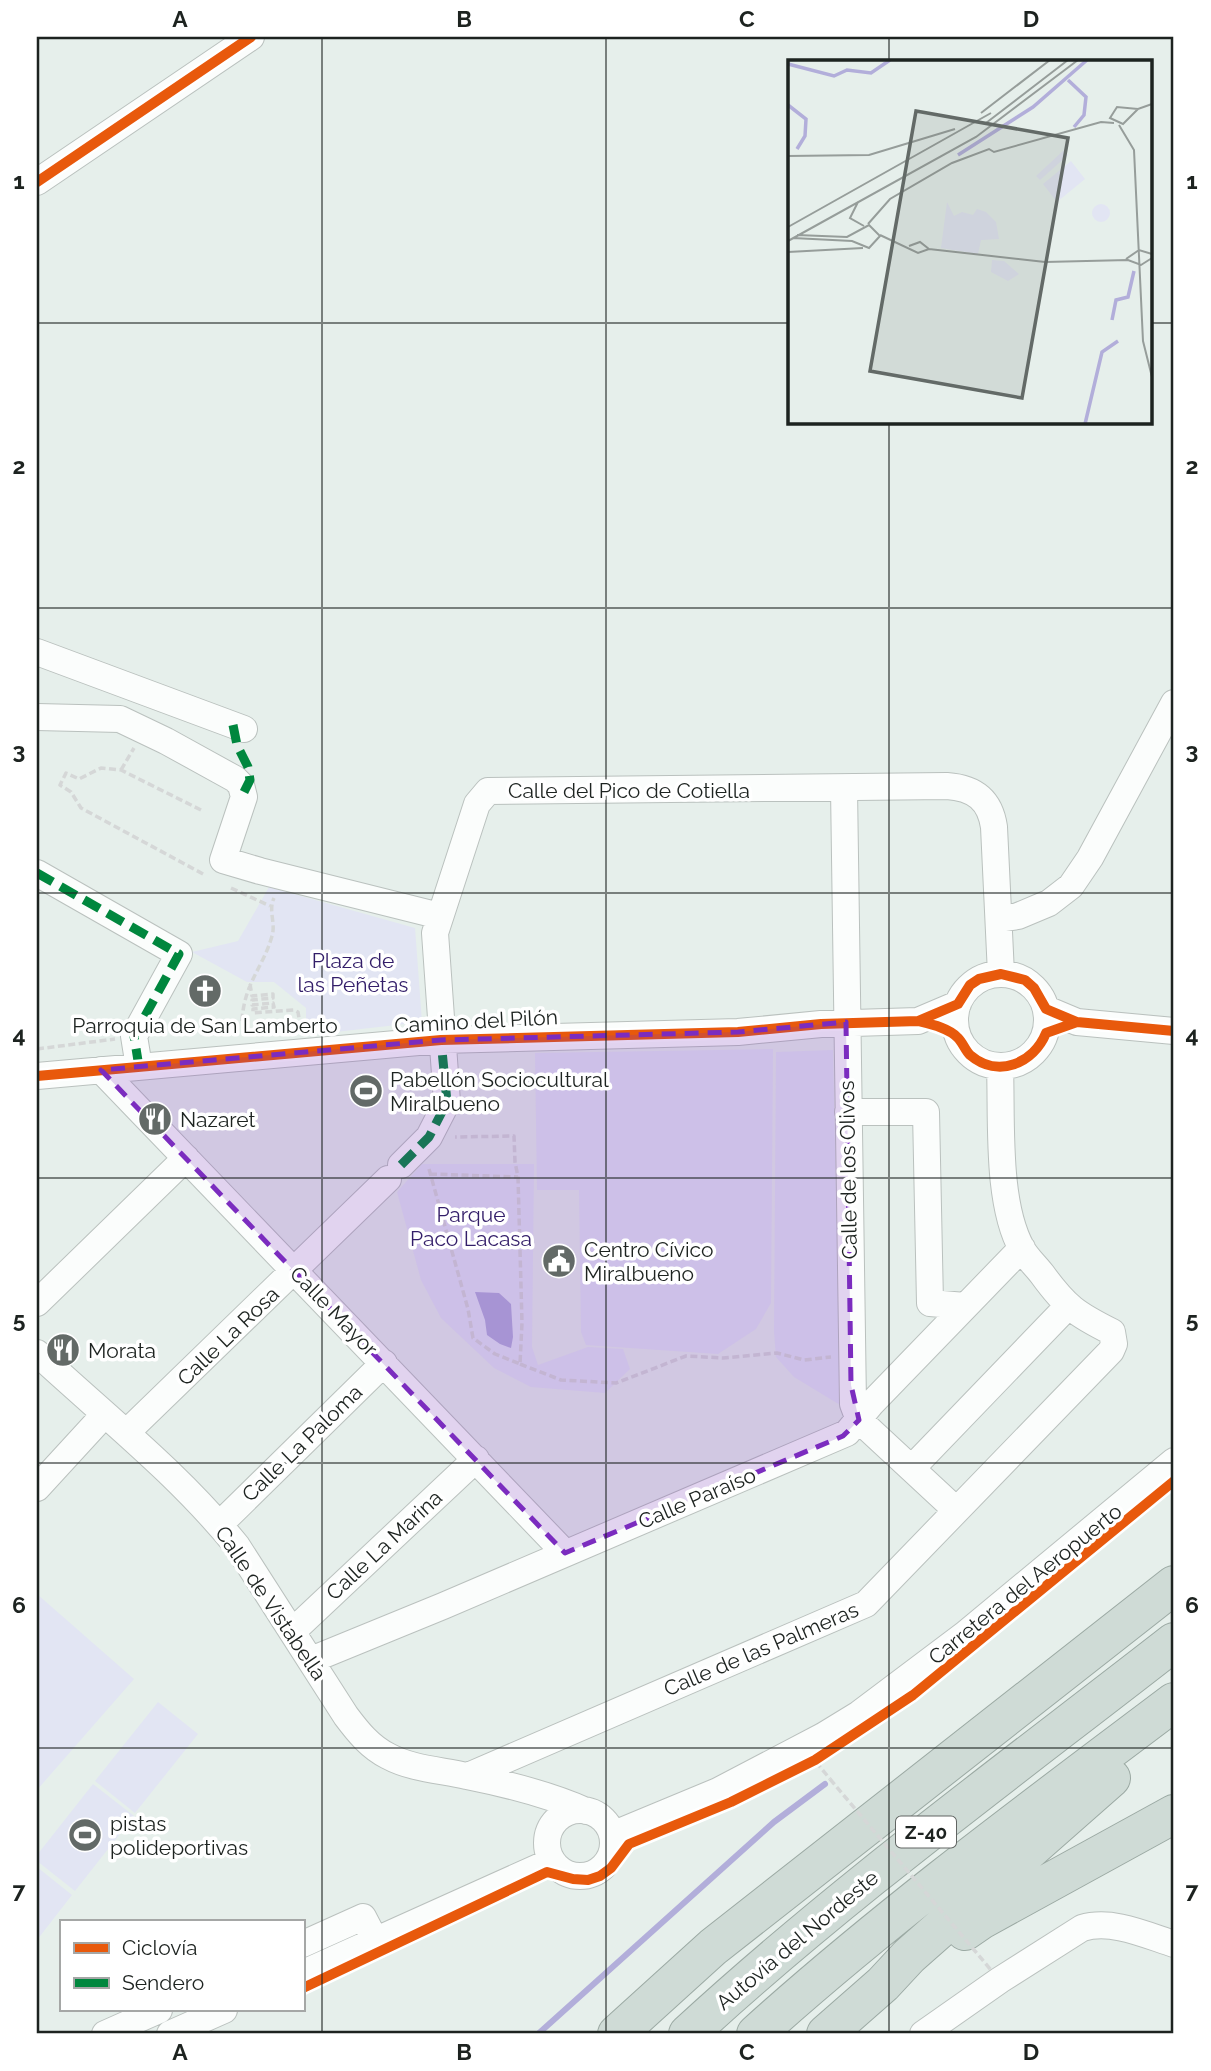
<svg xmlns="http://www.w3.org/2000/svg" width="1211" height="2071" font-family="Raleway,sans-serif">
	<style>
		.green { fill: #e2e5f3 }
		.water { fill: #b2aeda }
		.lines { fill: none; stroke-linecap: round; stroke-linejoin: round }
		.stream { stroke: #b2aeda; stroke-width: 6 }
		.minor-casing { stroke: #bac1be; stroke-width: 28 }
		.highway-casing { stroke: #9ba9a3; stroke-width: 40 }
		.path { stroke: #d5d7d7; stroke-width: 3.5; stroke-dasharray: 7 3.5; stroke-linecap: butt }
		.minor { stroke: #fbfdfc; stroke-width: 26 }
		.highway { stroke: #cfdbd6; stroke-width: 38 }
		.path-bridge { stroke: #d5d7d7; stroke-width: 3.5; stroke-dasharray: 7 3.5; stroke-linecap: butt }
		.quiet { stroke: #00873e; stroke-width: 9; stroke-dasharray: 18 9; stroke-linecap: butt }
		.cycleway-casing { stroke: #fff; stroke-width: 15 }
		.cycleway { stroke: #e8590c; stroke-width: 10 }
		.marked { fill: #7b2cbf; fill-opacity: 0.2; stroke: #7b2cbf; stroke-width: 5; stroke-dasharray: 14 9; stroke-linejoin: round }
		.grid { fill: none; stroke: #1d2320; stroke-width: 2; stroke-opacity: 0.55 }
		.labels { text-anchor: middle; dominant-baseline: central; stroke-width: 7; stroke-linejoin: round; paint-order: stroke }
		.shield { fill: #fff; stroke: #616563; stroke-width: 2 }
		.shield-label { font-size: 19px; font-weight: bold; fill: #1d2320 }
		.street-label { font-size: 21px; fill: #1d2320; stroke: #fff }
		.park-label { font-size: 21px; fill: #331e69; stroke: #fff }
		.poi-label { font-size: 21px; fill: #1d2320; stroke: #fff; text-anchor: start }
		.inset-river { fill: none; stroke: #b2aeda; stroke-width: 3.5 }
		.inset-road { fill: none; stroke: #969d9a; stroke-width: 2 }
		.view { fill: #636a67; fill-opacity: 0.15; stroke: #636a67; stroke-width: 3.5 }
		.inset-edge { fill: none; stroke: #1d2320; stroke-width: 3.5 }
		.neatline { fill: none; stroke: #1d2320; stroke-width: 2.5 }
		.grid-label { font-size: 23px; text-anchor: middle; font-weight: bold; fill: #1d2320 }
	</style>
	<rect width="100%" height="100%" fill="#e6efeb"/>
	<path class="green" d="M269 887 415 928 422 1022 327 1033 306 1025V1008L274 982H247L192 952 238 941Z
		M773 1049 771 1303 756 1329 718 1354 586 1345 581 1332 579 1190H537L535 1053Z
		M833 1050 836 1206 845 1408 794 1377 776 1357 774 1331 776 1052Z
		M422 1164H534L532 1347 538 1365 588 1347 623 1349 630 1369 605 1393 531 1387 494 1368 441 1318 421 1280 397 1192Z
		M37 1594 134 1679 37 1790Z
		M158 1702 198 1734 135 1813 95 1781Z
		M93 1784 134 1816 75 1891 37 1861V1855Z
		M37 1867 72 1895 37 1940Z"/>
	<path class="water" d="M475 1292 499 1293 511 1304 513 1337 511 1348 500 1344 487 1335 485 1320Z"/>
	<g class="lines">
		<path class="stream" d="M538 2034 774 1822 825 1784"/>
		<g class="minor-casing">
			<path id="minor" d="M37 182 251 37
				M37 652 244 729
				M37 717 120 719 166 741 235 779 241 785 244 797 223 860 260 871 440 916
				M844 788 853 1404 859 1420 956 1510
				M37 873 179 954 134 1036 139 1067
				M999 919 1018 916 1049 903 1071 886 1090 858 1174 703
				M955 1020a46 46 0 1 1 92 0a46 46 0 1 1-92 0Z
				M1046 1009 1077 1022 1174 1031
				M101 1070 565 1553
				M37 1076 441 1040 738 1032 821 1024 918 1021 958 1004
				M848 1112H926L930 1303 965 1306
				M401 1165 429 1137 447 1102 435 933 477 804 488 791 947 786C975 788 990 800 994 827L1001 974
				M37 1303 186 1158
				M37 1353C105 1416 179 1474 237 1546L346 1716C358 1732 370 1747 388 1756 412 1769 441 1770 467 1776 507 1784 548 1794 586 1811
				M126 1433 388 1179
				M912 1468 1068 1306
				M37 1488 104 1415
				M220 1524 384 1363
				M293 1631 476 1459
				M311 1660 443 1606 847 1433 871 1404 1022 1248
				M468 1776 866 1604 1111 1351 1114 1344 1112 1332C1076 1314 1066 1307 1042 1274 1036 1266 1027 1258 1022 1249 996 1203 1002 1119 1000 1067
				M547 1843a33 33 0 1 1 66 0a33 33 0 1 1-66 0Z
				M612 1835 718 1791 823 1736 859 1714 964 1635 1174 1461
				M303 1944 363 1917 375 1940
				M303 1973 552 1861
				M105 2034 159 2010
				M170 2034 224 2010
				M923 2034 1000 1980 1082 1928C1112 1919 1146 1935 1174 1944"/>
		</g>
		<g class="highway-casing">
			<path id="highway" d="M965 1931 981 1920 1174 1814
				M617 2034 713 1947 1174 1585
				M688 2034C841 1893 1010 1770 1174 1642
				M756 2034C888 1915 1032 1809 1174 1702
				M826 2034 883 1984 909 1956 1111 1778"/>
		</g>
		<path class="path" d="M121 770 134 748
			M201 810 121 770 101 768 79 779 66 773 60 785 71 792 81 808 205 875
			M231 888 270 906
			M250 984 252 996 273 994V998L252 1000V1005L273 1003 274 1007 253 1009V1013L294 1010 298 1012 299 1018
			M242 1021C244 983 263 968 272 936 276 923 268 911 274 898
			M37 1049 115 1039
			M429 1169 468 1309 473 1338 495 1354 520 1364 522 1323 518 1177 515 1162 514 1136 455 1137
			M430 1174 518 1177
			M520 1364 561 1380 616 1383 686 1356 723 1358 777 1353 804 1360 831 1357
			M816 1762 830 1779"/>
		<use href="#minor" class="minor"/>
		<use href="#highway" class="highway"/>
		<path class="path-bridge" d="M830 1779 991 1970"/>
		<path class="quiet" d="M233 725 237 745 248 767 250 780 244 792
			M37 873 179 954 134 1036 139 1067
			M401 1165 429 1137 447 1102 441 1040"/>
		<g class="cycleway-casing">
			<path id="cycleway" d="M37 182 251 37
				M918 1021C930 1024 949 1028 958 1038 963 1043 965 1050 970 1055 998 1079 1034 1063 1046 1033L1077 1022
				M37 1076 441 1040 738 1032 821 1024 918 1021 958 1004 970 985 979 979 1001 974 1025 980 1034 988 1046 1009 1077 1022 1174 1031
				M303 1988 547 1872 573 1879 588 1880 600 1876 611 1868 629 1844 731 1802 815 1760 913 1695 1174 1481"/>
		</g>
		<use href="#cycleway" class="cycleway"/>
	</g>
	<path class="marked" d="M846 1022 851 1385 859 1420 843 1436 565 1553 101 1070 441 1040 738 1032Z"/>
	<path class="grid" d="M322 37V2034M606 37V2034M889 37V61M37 323H789M1150 323H1174M889 422V2034M37 608H1174M37 893H1174M37 1178H1174M37 1463H1174M37 1748H1174"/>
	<defs>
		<g id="church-disc" transform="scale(1.75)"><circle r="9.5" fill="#636a67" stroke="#fff"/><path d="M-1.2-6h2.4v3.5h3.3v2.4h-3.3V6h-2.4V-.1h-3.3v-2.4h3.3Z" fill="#fff"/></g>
		<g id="stadium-disc" transform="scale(1.75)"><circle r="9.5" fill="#636a67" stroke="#fff"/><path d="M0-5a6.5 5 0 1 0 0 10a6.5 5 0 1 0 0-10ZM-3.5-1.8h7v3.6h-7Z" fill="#fff"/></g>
		<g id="restaurant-disc" transform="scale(1.75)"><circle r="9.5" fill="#636a67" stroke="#fff"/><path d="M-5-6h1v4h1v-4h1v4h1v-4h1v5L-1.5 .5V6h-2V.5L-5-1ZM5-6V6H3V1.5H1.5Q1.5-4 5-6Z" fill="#fff"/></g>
		<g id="civic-disc" transform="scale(1.75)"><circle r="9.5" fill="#636a67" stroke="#fff"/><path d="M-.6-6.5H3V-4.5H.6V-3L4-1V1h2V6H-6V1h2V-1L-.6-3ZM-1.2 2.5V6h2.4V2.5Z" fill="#fff"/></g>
	</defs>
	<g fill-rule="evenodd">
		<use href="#church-disc" x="205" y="991"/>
		<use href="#stadium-disc" x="366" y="1091"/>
		<use href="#restaurant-disc" x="155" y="1119"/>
		<use href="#civic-disc" x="559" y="1261"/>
		<use href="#restaurant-disc" x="63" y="1350"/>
		<use href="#stadium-disc" x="85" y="1835"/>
	</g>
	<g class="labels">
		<rect class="shield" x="896" y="1816.5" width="60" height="31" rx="5"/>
		<g class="shield-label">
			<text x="926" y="1832">Z-40</text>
		</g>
		<g class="street-label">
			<text x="629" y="790">Calle del Pico de Cotiella</text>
			<text transform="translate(476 1021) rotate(-3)">Camino del Pilón</text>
			<text transform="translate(848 1170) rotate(-91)">Calle de los Olivos</text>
			<text transform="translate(334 1311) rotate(46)">Calle Mayor</text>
			<text transform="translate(228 1336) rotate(-44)">Calle La Rosa</text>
			<text transform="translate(302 1443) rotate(-44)">Calle La Paloma</text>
			<text transform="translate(697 1498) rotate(-23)">Calle Paraíso</text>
			<text transform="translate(384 1545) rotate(-43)">Calle La Marina</text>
			<text transform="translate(1025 1584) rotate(-39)">Carretera del Aeropuerto</text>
			<text transform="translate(271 1603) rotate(56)">Calle de Vistabella</text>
			<text transform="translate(761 1649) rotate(-23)">Calle de las Palmeras</text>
			<text transform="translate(797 1940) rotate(-40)">Autovía del Nordeste</text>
		</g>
		<g class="park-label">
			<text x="353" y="960">Plaza de<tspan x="353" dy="24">las Peñetas</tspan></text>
			<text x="471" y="1214">Parque<tspan x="471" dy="24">Paco Lacasa</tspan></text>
		</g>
		<g class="poi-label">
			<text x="205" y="1025" text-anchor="middle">Parroquia de San Lamberto</text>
			<text x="390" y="1079">Pabellón Sociocultural<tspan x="390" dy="24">Miralbueno</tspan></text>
			<text x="180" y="1119">Nazaret</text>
			<text x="584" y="1249">Centro Cívico<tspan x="584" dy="24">Miralbueno</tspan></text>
			<text x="88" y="1350">Morata</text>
			<text x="110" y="1823">pistas<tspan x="110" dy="24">polideportivas</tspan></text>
		</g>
	</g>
	<g transform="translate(788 60)">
		<rect width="364" height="364" fill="#e6efeb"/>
		<path d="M276 90 280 95 252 120 248 116ZM283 101 297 119 269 142 255 124ZM159 142 166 156 174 152 185 155 189 149 198 152 208 162 211 179 193 180 190 194 153 188ZM304 153a9 9 0 1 1 18 0a9 9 0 1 1-18 0ZM204 200 216 201 231 214 220 221 203 212Z" fill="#e2e5f3"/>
		<path class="inset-river" d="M0 4 46 16 59 10 83 13 102 0M280 20 298 37 296 55 286 67M0 45 18 59 17 76 9 89M170 95 245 47 299 0M324 260 328 240 340 237 346 211M297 364 314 292 330 281"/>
		<path class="inset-road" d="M350 49 335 64 322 58 329 47 350 49 364 44M193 53 262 0M198 63 280 0M331 65 346 90 355 281 364 317M0 96 81 95 167 69M70 142 62 158 76 166M80 164 102 139 164 103 201 89 206 92 313 62 326 63M0 167 203 53M92 175 130 193 141 189 257 202 340 200 353 205 364 198M5 178 64 181 81 188 92 176 81 165 59 177 9 175M0 181 188 77 290 0M121 186 132 182 141 189M0 192 75 188M338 199 351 190 364 194"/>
		<path class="view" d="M128 51 280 78 234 338 82 311Z"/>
		<rect width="364" height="364" class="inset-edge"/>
	</g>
	<rect width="1211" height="2071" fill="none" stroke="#ffffff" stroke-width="77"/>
	<rect x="60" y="1920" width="245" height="91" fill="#ffffff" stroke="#a5a7a6" stroke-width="2"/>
	<rect x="74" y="1943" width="35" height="10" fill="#e8590c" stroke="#a5a7a6" stroke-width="2"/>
	<text x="122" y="1955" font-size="21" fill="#1d2320">Ciclovía</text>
	<rect x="74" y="1978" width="35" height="10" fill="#00873e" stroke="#a5a7a6" stroke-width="2"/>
	<text x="122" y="1990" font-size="21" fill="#1d2320">Sendero</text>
	<rect x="38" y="38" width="1134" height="1994" class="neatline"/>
	<g class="grid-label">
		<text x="180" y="27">A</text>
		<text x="464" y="27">B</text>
		<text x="747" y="27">C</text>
		<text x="1031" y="27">D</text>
		<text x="19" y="189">1</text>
		<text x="1192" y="189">1</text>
		<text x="19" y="474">2</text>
		<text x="1192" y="474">2</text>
		<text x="19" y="759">3</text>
		<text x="1192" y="759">3</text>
		<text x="19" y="1043">4</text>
		<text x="1192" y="1043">4</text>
		<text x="19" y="1328">5</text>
		<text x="1192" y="1328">5</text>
		<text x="19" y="1613">6</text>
		<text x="1192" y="1613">6</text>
		<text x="19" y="1898">7</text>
		<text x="1192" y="1898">7</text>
		<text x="180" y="2060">A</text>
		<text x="464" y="2060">B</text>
		<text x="747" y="2060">C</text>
		<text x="1031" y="2060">D</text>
	</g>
</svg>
